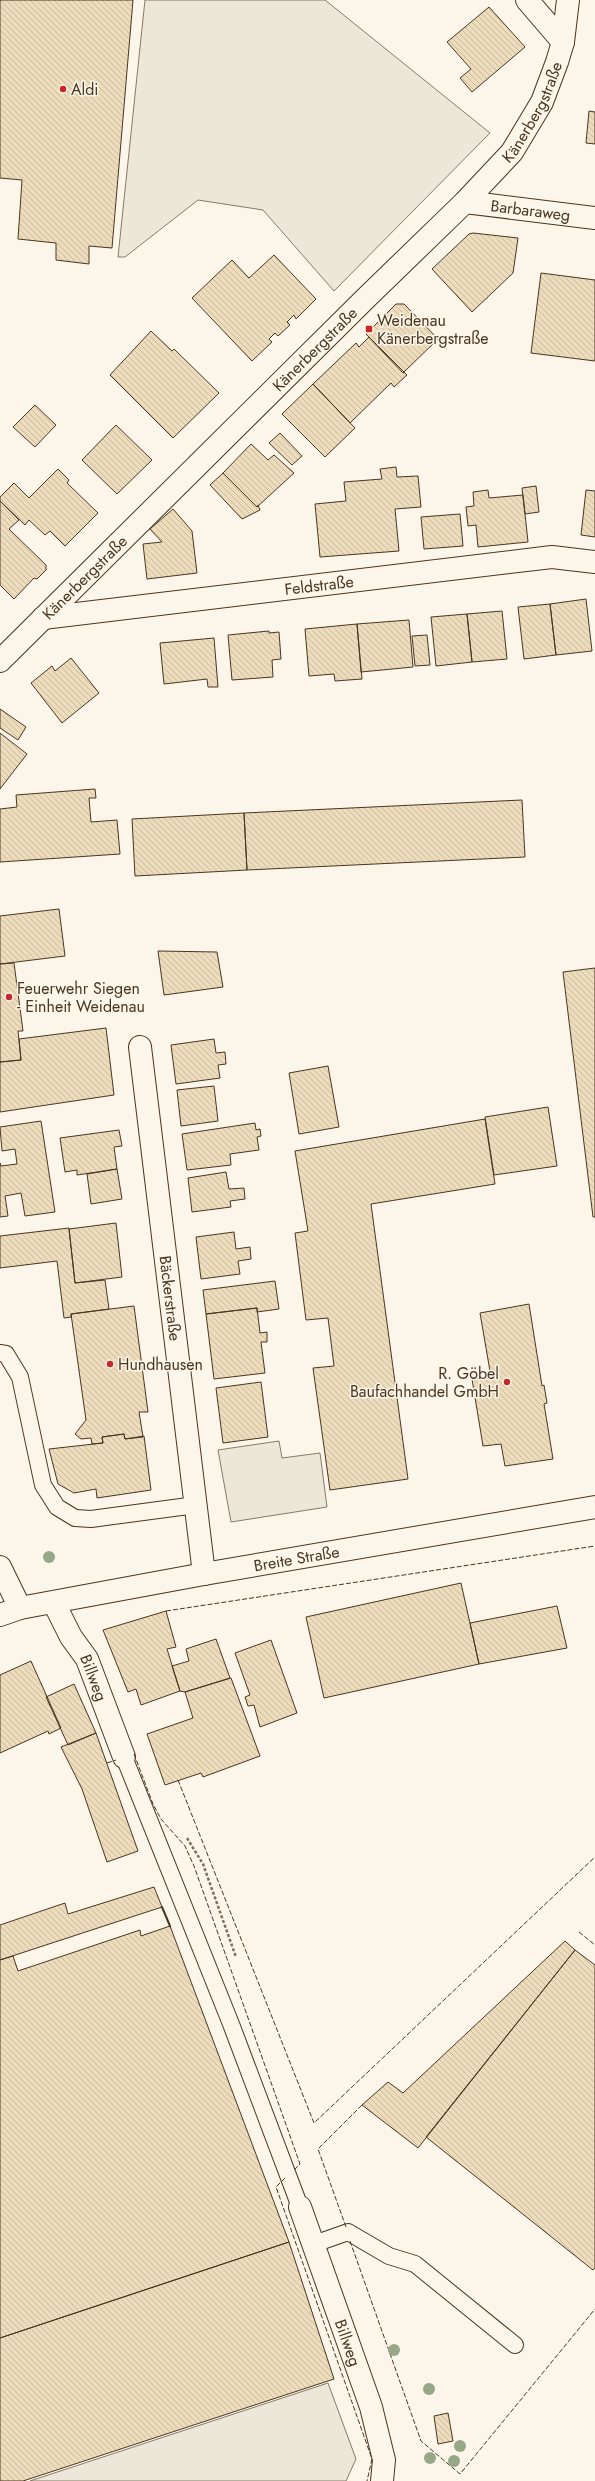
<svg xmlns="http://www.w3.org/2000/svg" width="595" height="2481" font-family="Jost,sans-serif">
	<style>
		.parking { fill: #ede7d9; stroke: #887966 }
		.building { fill: url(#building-back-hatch); stroke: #4a3520 }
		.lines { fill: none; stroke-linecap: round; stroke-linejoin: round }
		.lane-casing { stroke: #4a3520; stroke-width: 18 }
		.street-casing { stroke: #4a3520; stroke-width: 24 }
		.secondary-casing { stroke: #4a3520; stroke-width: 24 }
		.path { stroke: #7f6f5c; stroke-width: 2.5; stroke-dasharray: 3 2; stroke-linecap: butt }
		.lane { stroke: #fbf6e9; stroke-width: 16 }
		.street { stroke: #fbf6e9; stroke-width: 22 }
		.secondary { stroke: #fbf6e9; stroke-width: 22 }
		.fence { stroke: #4a3520; stroke-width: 1; stroke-dasharray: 5 2; stroke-linecap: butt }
		.wall { stroke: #4a3520; stroke-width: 2 }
		.tree { fill: #96a887 }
		.poi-dot { fill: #c62828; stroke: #fbf6e9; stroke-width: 1.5 }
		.labels { text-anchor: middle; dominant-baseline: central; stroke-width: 3; stroke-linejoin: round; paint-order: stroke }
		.poi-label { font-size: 16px; fill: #4a3520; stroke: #fbf6e9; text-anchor: start }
		.street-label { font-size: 16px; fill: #4a3520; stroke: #fbf6e9 }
	</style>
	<defs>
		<pattern id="building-back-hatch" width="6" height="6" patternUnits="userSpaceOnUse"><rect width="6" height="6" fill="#ecdcbc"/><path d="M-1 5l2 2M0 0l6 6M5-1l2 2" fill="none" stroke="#ccbda1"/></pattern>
	</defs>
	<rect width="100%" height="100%" fill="#fbf6e9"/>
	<path class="parking" d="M145 0H325L490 133 334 291 263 210 198 200 125 257H118Z
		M279 1441 282 1458 320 1453 327 1507 231 1522 218 1450Z
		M328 2383 356 2459 346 2481H30Z"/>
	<path class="building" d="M0 0H133L112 248 89 246V264L56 260V243L18 239 22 180 0 178Z
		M489 7 525 47 472 92 460 78 471 69 447 42Z
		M589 111 595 112V144L586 143Z
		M473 233 518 238 513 273 472 312 432 269 469 234Z
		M274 255 316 299 296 319 294 315 287 322 290 325 278 336 275 333 269 339 272 342 252 361 192 298 232 260 249 278Z
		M541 273 595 280V361L531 353Z
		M396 304H404L438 339 403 373 366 334Z
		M151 331 172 351 174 349 219 393 173 438 110 375Z
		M369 337 407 375 394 387 391 383 350 423 313 384 356 343 359 347Z
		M313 384 355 428 325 457 282 414Z
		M35 405 56 425 35 447 13 427Z
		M116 425 152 460 117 494 82 460Z
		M280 433 302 456 292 465 269 443Z
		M251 444 268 460 274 455 294 473 257 507 223 473Z
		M396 467 397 477 418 476 421 507 395 509 399 551 320 557 315 504 346 501 344 482 382 479 380 469Z
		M58 469 69 480 67 483 98 513 65 546 50 531 45 535 29 520 25 525 0 501V497L14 483 29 498Z
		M223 473 257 507 258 505 260 510 242 519 210 485Z
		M536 486 539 512 525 514 522 488Z
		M488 490 489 498 523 495 528 542 478 547 476 525 468 526 466 507 474 506 473 492Z
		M586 490 595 491V537L581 535Z
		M0 501 19 520 9 529 46 565V570L37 579 34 578 14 599 0 585Z
		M173 509 192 531 197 573 147 579 143 544 162 542 150 529Z
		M460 514 463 546 424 549 421 517Z
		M586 599 592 651 556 655 550 604Z
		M550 604 556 655 524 659 518 607Z
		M502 611 507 659 472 662 467 614Z
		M467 614 472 662 436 666 431 617Z
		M409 620 413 667 361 672 357 624Z
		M357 624 362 679 335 681 334 674 309 676 305 629Z
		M269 631V633L279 632 281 659 272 660 273 677 232 680 228 635Z
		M427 635 430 665 415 666 412 636Z
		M214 638 218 687H208L207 679 164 684 160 643Z
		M71 658 99 693 62 723 31 683 52 666 55 671Z
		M0 709 26 727 18 740 0 728Z
		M0 733 27 754 0 789Z
		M95 789 96 798H89L91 822 117 820 120 854 0 862V809L17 807 16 795Z
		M522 800 525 857 247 870 244 813Z
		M244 813 247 870 135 876 132 819Z
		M59 909 65 956 0 964V916Z
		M158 951 217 952 223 987 164 995Z
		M14 963 23 1031H18L21 1060 0 1062V964Z
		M595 968V1217H593L563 972Z
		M106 1028 114 1095 0 1112V1062L21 1060 19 1039Z
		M214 1039 216 1053 225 1052 226 1064 218 1065 220 1078 176 1084 171 1045Z
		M328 1066 339 1127 299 1134 289 1073Z
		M214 1086 218 1121 181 1126 177 1090Z
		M548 1107 557 1166 494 1175 485 1117Z
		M485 1119 495 1184 371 1204 408 1479 330 1490 313 1368 334 1366 328 1318 306 1320 295 1233 308 1231 295 1151Z
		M41 1121 55 1212 25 1216 21 1193 5 1196 8 1216 0 1217V1163L1 1166 17 1164 15 1149 2 1151 0 1127Z
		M255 1123 256 1130 260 1129 261 1136 257 1137 259 1150 230 1154 231 1165 187 1170 182 1134Z
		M119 1130 122 1146 114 1147 117 1169 77 1175V1170L65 1172 60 1138Z
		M117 1169 122 1199 91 1204 87 1174Z
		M226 1172 229 1189 244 1188 245 1199 230 1201 231 1207 192 1212 188 1178Z
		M116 1223 122 1277 75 1283 69 1229Z
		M69 1228 75 1283 105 1280 109 1309 71 1314V1317L64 1318 57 1261 0 1268V1236Z
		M234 1232 236 1249 250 1247 251 1259 238 1261 240 1274 201 1279 196 1237Z
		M275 1281 279 1309 257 1312V1308L206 1314 203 1290Z
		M529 1304 542 1386 544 1385 547 1403 544 1404 553 1459 505 1466 501 1444 483 1446 472 1379 491 1377 480 1313Z
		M134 1306 148 1412H139L143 1437 125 1439 124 1434 102 1437 103 1443 92 1444 91 1438 81 1439 75 1434 86 1420 71 1314Z
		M257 1308 260 1333 267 1332V1342H261L265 1373 214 1379 206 1314Z
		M261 1382 268 1437 223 1443 216 1388Z
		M124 1434 125 1439 144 1436 151 1490 97 1498 96 1489 74 1493 58 1484 49 1449 103 1443 102 1437Z
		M461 1583 479 1664 324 1698 306 1617Z
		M557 1606 567 1648 479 1664 470 1623Z
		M166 1611 176 1647 167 1649 180 1691 141 1705 136 1689 128 1692 103 1630Z
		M216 1639 230 1678 185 1692 180 1691 172 1666 189 1661 186 1649Z
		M271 1640 297 1713 260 1727 254 1705 248 1706 245 1697 250 1695 235 1653Z
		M31 1661 61 1728 49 1734 48 1731 0 1753V1675Z
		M231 1678 260 1756 203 1777 201 1773 165 1785 147 1734 193 1718 185 1692Z
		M74 1684 96 1733 68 1745 46 1697Z
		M96 1733 138 1851 107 1862 82 1789 61 1747Z
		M154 1887 162 1907 0 1960V1925L65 1903 68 1914Z
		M170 1926 289 2242 0 2338V1960L13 1956 18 1971 140 1930 141 1936Z
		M565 1941 575 1950 418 2148 362 2105 388 2082 403 2093Z
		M575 1950 595 1965V2268L593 2270 426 2137Z
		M289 2242 334 2379 23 2481H0V2338Z
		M448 2413 453 2441 438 2444 434 2416Z"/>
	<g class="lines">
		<g class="lane-casing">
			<path id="lane" d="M0 1353 6 1354 20 1377 43 1485 57 1507 75 1518 91 1519 196 1505
				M124 1757 231 2024 300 2207
				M314 2244 348 2232 389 2256 415 2264 515 2345"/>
		</g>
		<g class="street-casing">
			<g id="street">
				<path d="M527 0 563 42"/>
				<path id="s1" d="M465 202 595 218"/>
				<path id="s2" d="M43 618 552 557 595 562"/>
				<path id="s3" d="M0 661 367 297 465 202 512 152 542 102 557 62 563 42 568 0"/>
				<path id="s4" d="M140 1047 204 1574"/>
				<path id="s5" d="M54 1603 71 1637 87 1659 124 1757"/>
				<path id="s6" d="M300 2207 371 2407 384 2460 382 2481"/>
			</g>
		</g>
		<g class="secondary-casing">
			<g id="secondary">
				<path d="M0 1567 20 1608"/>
				<path id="s7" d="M0 1615 20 1608 204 1574 595 1507"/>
			</g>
		</g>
		<path class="path" d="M187 1838 203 1864 236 1957"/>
		<use href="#lane" class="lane"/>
		<use href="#street" class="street"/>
		<use href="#secondary" class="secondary"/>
		<path class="fence" d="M166 1611 595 1546
			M134 1754 153 1804 161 1819 185 1846 194 1866 300 2164 294 2170
			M107 1763 116 1760
			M178 1780 314 2123 595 1857
			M579 1932 595 1945
			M285 2178 276 2187 372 2459 367 2481
			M346 2227 318 2149 362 2105
			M350 2241 421 2441 460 2474 595 2309"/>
		<path class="wall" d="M162 1907 170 1926"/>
	</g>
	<g class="tree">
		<circle cx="49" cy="1557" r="6"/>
		<circle cx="394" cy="2350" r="6"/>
		<circle cx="429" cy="2389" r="6"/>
		<circle cx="460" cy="2446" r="6"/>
		<circle cx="430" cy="2458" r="6"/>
		<circle cx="454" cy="2461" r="6"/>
	</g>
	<g class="poi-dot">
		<circle cx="63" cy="89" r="4"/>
		<rect x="365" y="325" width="8" height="8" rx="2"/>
		<circle cx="9" cy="997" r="4"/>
		<circle cx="110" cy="1364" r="4"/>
		<circle cx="507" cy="1382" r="4"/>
	</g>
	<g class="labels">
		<g class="poi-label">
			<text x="71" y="89">Aldi</text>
			<text x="377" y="320">Weidenau<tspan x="377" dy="18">Känerbergstraße</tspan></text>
			<text x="17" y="988">Feuerwehr Siegen<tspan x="17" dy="18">- Einheit Weidenau</tspan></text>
			<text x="118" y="1364">Hundhausen</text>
			<text x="499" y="1373" text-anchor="end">R. Göbel<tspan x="499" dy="18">Baufachhandel GmbH</tspan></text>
		</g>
		<g class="street-label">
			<text stroke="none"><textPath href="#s3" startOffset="767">Känerbergstraße</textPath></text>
			<text stroke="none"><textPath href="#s1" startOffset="66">Barbaraweg</textPath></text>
			<text stroke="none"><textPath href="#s3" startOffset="443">Känerbergstraße</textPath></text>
			<text stroke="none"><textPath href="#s3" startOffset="119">Känerbergstraße</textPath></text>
			<text stroke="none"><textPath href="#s2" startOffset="278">Feldstraße</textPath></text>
			<text stroke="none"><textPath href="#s4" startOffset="253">Bäckerstraße</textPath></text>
			<text stroke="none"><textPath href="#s7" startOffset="302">Breite Straße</textPath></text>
			<text stroke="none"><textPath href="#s5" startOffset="85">Billweg</textPath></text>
			<text stroke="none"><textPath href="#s6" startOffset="144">Billweg</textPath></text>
		</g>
	</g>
</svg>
